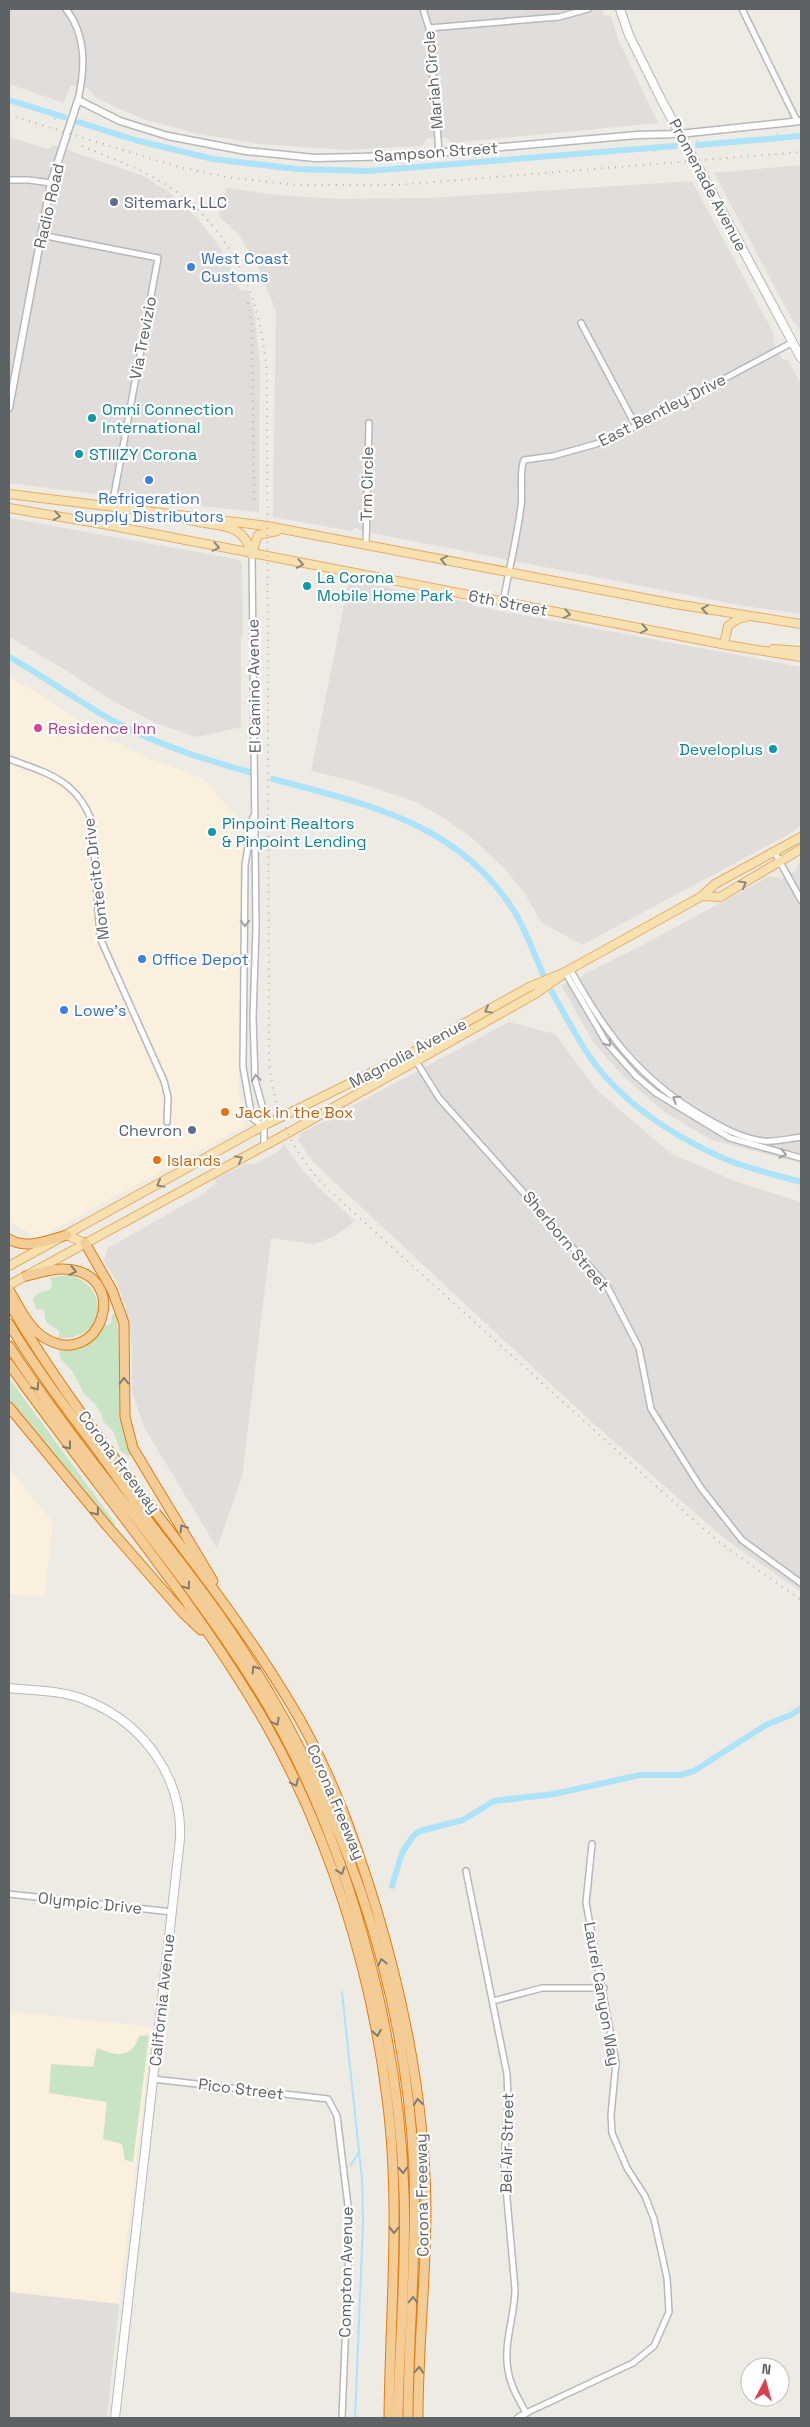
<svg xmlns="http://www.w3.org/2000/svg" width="810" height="2427" font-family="'Space Grotesk',sans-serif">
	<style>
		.commercial { fill: #fbefdd }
		.industrial { fill: #e0ddda }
		.green { fill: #c9e4c4 }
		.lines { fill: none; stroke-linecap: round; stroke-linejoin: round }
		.stream { stroke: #ace3f8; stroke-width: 2 }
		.canal { stroke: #ace3f8; stroke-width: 6 }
		.minor-casing { stroke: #b6b8bb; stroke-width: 8 }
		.tertiary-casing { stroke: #b6b8bb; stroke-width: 9 }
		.secondary-casing { stroke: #b4b9bb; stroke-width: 10 }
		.primary-casing { stroke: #e6ad67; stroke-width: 10 }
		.motorway-casing { stroke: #e17e13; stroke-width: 11 }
		.minor { stroke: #fff; stroke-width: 5 }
		.tertiary { stroke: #fff; stroke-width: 6 }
		.secondary { stroke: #fff; stroke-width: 8 }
		.primary { stroke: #f8e1b0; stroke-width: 8 }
		.motorway { stroke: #f4cd96; stroke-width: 9 }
		.rail { stroke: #b3b4b4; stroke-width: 2; stroke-dasharray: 1 6; stroke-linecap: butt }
		.secondary-bridge-casing { stroke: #b4b9bb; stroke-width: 10; stroke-linecap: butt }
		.secondary-bridge { stroke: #fff; stroke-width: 8 }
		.oneway { stroke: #8c887b }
		.oneway2 { stroke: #9ea1a2 }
		.oneway3 { stroke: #837d70 }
		.service-dot { fill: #5c6f8a; stroke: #fff; stroke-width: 2 }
		.shop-dot { fill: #3f7fe0; stroke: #fff; stroke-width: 2 }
		.culture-dot { fill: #0f9aa8; stroke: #fff; stroke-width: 2 }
		.hotel-dot { fill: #d1479c; stroke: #fff; stroke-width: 2 }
		.food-dot { fill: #e8710a; stroke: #fff; stroke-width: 2 }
		.labels { text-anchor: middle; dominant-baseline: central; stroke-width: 4.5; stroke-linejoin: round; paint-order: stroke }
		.street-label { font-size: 16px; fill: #5d6264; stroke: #fff }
		.service-label { font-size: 16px; fill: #4e5e75; stroke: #fff; text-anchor: start }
		.shop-label { font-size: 16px; fill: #366cbe; stroke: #fff; text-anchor: start }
		.culture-label { font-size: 16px; fill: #0d838f; stroke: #fff; text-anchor: start }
		.hotel-label { font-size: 16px; fill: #b23c85; stroke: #fff; text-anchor: start }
		.food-label { font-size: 16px; fill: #c56008; stroke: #fff; text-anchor: start }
	</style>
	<rect width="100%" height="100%" fill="#eeebe5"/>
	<path class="commercial" d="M9 677 40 694 106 738 151 759 204 779 244 825 238 1087 245 1126 38 1238 12 1223 9 1218Z
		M9 1468 53 1522 44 1597 9 1594Z
		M9 2011 153 2027 119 2304 9 2292Z"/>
	<path class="industrial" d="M9 9H602L604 15 611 16 618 39 658 123 452 143 447 138H428L422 146 347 150 260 144 198 134 146 120 115 107 95 97 88 88 71 85 64 103 9 84Z
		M9 137 48 149 53 145 144 176 170 193 199 220 220 248 233 272 240 291 248 290 254 311 260 366 259 512 129 499 123 492 105 489 96 494 9 483Z
		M801 165V330L794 323 714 173Z
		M692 181 774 334 773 341 782 359 788 360 801 384V614L744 606 377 534 355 528 351 531 273 517 276 311 259 269 239 235 219 216 226 188 277 195 338 199 429 198Z
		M9 518 236 559 242 563 243 634 241 638V727L196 737 156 723 111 700 64 669 9 637Z
		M349 580 472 603 474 606 801 667V825L793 832 582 945 541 922 524 892 505 869 471 837 442 817 416 802 353 781 311 771Z
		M801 862V1163L711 1140 663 1111 624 1077 593 1042 561 985 580 979 584 974 637 948 770 876 781 879 797 870 798 864Z
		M509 1022 555 1034 596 1089 670 1153 737 1182 801 1202V1592L720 1535 584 1415 312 1161 298 1140 300 1134Z
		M284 1144 301 1168 318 1187 355 1221 335 1236 314 1244 271 1238 242 1477 217 1548 144 1427 132 1392V1346L126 1307 116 1280 104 1261 108 1248 203 1194 216 1183 215 1179 245 1164H255L279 1151Z
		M9 2292 119 2304 107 2418H9Z"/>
	<path class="green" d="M69 1275C111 1286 107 1340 59 1338V1331L46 1322 44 1310 36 1309 33 1299 38 1293C45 1291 52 1292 52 1282L49 1278Z
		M116 1313C123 1354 113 1418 133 1454L128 1456 120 1450 113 1431 104 1422 101 1413 95 1404 85 1395 72 1371 61 1359 58 1348C79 1347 92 1343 104 1326L111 1324 112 1315Z
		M9 1378 115 1523V1525H112L9 1403Z
		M149 2035 133 2162 125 2160 122 2144 103 2139 107 2102 49 2093 51 2064 93 2067 97 2048C116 2056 132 2059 139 2036Z"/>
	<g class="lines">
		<path class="stream" d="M55 119 56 117
			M81 123 83 120
			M775 138 777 134
			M697 141 698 144
			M652 148 654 151
			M439 163 440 165
			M279 167V165
			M342 1992 362 2179 363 2223 355 2418
			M351 2165 359 2152"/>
		<path class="canal" d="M9 100 64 117
			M78 122 135 140 213 159 297 169 368 171 675 146
			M698 145 801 136
			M9 657C46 677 80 703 117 723 159 745 203 759 249 772
			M273 779C366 804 459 823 514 911 526 930 534 954 543 974
			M552 992C562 1010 573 1030 584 1048 616 1099 671 1135 725 1159 749 1169 776 1175 801 1182
			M392 1886 402 1853 413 1836 420 1831 463 1820 494 1801 554 1794 640 1775H680L694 1771 766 1725 791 1715 801 1708"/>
		<g class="minor-casing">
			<path id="minor" d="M66 9C87 36 85 69 78 100
				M423 9 429 28 439 152
				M742 9 797 121
				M429 28 559 17 588 9
				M9 180H29L51 183
				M41 235 158 258 112 506
				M581 323 636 426
				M366 545 369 423
				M252 555 256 929 253 1017 255 1080 264 1112V1145
				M503 602C509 570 517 538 521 506 523 493 519 470 524 460L553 456 596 444 636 426 793 342
				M9 759C47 773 77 780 92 822L100 938 164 1081 168 1097 167 1122
				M253 817 245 865 243 1067 252 1118 263 1126
				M775 853 801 900
				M570 969C605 1033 639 1079 704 1117 723 1128 741 1138 763 1141 776 1142 789 1139 801 1137
				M565 972 606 1042 636 1076 656 1093 730 1138 801 1158
				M411 1053 439 1098 607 1286 639 1348 651 1409 701 1488 742 1540 801 1583
				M466 1871 507 2074 508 2102 504 2165 515 2289C515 2315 503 2344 508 2370 510 2386 519 2399 526 2413L633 2363 654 2346 669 2312 667 2278 654 2219 645 2196 627 2168 612 2133 611 2115 616 2063 586 1903 592 1844
				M9 1894 172 1912
				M493 2001 542 1988H604
				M153 2079 328 2099 337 2116 350 2222 342 2418"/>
		</g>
		<g class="tertiary-casing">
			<path id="tertiary" d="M9 408 51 183 78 100 120 121 168 136 246 151 315 158 400 156 637 135 679 134 801 121
				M518 2418 526 2413"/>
		</g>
		<g class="secondary-casing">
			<path id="secondary" d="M620 9 629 35 663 103
				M714 196 801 358
				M9 1688C35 1691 64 1690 88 1701 144 1724 183 1778 180 1839L115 2418"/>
		</g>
		<g class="primary-casing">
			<path id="primary" d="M9 494 267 526 675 604 801 624
				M9 508 108 525 727 645 801 657
				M183 518C212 529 243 517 252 555
				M253 550 258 535 277 531
				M724 644 728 626 738 619 746 617
				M773 649 801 651
				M702 896 720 897 801 849
				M67 1235 85 1243
				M9 1266 263 1126 411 1053 529 987 565 972 702 896 715 884 801 837
				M9 1285 288 1133 535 994 561 976"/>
		</g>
		<g class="motorway-casing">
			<path id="motorway" d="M9 1239C26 1250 49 1240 67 1235
				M85 1243 112 1290 124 1323 125 1417 133 1448 213 1581
				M9 1290C18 1305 28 1327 43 1337 101 1374 134 1272 64 1269 52 1268 37 1274 26 1276
				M9 1303C91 1444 205 1562 289 1701 329 1766 355 1839 377 1911 406 2008 425 2107 426 2209 426 2278 418 2348 418 2418
				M9 1324C35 1367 65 1407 96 1448 116 1475 135 1504 156 1531 183 1566 211 1601 235 1638 340 1796 406 1980 414 2170 417 2253 408 2335 408 2418
				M9 1346C86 1463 182 1567 256 1686 345 1829 399 2026 404 2193 407 2268 399 2343 398 2418
				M9 1364C94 1484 192 1596 266 1724 330 1838 371 1969 387 2098 401 2204 390 2312 389 2418
				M9 1407 108 1527 183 1613 201 1630"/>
		</g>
		<use href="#minor" class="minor"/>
		<use href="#tertiary" class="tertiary"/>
		<use href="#secondary" class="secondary"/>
		<use href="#primary" class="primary"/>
		<use href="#motorway" class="motorway"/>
		<path class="rail" d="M9 115 175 166 226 177 296 185H398L801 152
			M82 146C111 158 142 169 168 186 236 230 266 309 267 387L269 1062C274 1113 294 1157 331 1192L688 1515 723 1545 801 1600
			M248 303 252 324 254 500"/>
		<g class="secondary-bridge-casing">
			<path id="secondary-bridge" d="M663 103 714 196"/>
		</g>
		<use href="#secondary-bridge" class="secondary-bridge"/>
	</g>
	<defs><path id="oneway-chevron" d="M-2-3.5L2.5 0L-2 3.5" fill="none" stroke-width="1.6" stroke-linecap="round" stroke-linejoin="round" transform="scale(1.25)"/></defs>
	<g class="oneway">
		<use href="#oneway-chevron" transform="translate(57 516) rotate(9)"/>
		<use href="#oneway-chevron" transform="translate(216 547) rotate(11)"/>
		<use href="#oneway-chevron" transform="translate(444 560) rotate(-169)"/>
		<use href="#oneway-chevron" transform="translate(300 564) rotate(11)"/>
		<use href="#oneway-chevron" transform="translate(705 609) rotate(-172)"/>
		<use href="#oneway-chevron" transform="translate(567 614) rotate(11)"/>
		<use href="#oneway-chevron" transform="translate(644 629) rotate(11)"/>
		<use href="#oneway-chevron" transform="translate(743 884) rotate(-29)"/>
		<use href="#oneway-chevron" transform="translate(488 1010) rotate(151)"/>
		<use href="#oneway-chevron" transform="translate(239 1159) rotate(-29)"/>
		<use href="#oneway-chevron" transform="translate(160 1184) rotate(151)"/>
	</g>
	<g class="oneway2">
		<use href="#oneway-chevron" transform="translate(245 923) rotate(90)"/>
		<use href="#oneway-chevron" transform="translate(608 1043) rotate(52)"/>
		<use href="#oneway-chevron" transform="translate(256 1078) rotate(-98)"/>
		<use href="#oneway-chevron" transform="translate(676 1099) rotate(-147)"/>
		<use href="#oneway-chevron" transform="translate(783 1154) rotate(12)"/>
	</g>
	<g class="oneway3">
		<use href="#oneway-chevron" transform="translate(73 1271) rotate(12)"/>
		<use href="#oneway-chevron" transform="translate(124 1381) rotate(-91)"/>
		<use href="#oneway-chevron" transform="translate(36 1387) rotate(55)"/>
		<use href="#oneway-chevron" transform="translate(68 1446) rotate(52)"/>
		<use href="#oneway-chevron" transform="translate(96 1512) rotate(52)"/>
		<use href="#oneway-chevron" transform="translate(183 1528) rotate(-122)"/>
		<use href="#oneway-chevron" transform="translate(187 1586) rotate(54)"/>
		<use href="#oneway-chevron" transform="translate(255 1669) rotate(-122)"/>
		<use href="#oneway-chevron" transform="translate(276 1722) rotate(62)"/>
		<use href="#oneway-chevron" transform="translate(295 1783) rotate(65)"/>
		<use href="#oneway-chevron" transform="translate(341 1871) rotate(71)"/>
		<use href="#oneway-chevron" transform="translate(382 1962) rotate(-103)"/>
		<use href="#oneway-chevron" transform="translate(377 2033) rotate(80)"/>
		<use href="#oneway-chevron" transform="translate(418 2102) rotate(-96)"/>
		<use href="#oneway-chevron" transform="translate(403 2170) rotate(87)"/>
		<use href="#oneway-chevron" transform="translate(394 2230) rotate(91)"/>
		<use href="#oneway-chevron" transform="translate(413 2300) rotate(-88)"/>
		<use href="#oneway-chevron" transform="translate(419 2370) rotate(-87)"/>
	</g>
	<g class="service-dot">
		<circle cx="114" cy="202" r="5"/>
		<circle cx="192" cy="1130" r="5"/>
	</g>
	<g class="shop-dot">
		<circle cx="191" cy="267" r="5"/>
		<circle cx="149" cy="480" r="5"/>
		<circle cx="142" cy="959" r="5"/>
		<circle cx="64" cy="1010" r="5"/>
	</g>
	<g class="culture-dot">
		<circle cx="92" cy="418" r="5"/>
		<circle cx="79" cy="454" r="5"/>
		<circle cx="307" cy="586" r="5"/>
		<circle cx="773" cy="749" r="5"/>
		<circle cx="212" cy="832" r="5"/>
	</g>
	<circle class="hotel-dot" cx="38" cy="728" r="5"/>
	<g class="food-dot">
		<circle cx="225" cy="1112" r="5"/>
		<circle cx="157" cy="1160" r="5"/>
	</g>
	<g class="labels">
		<g class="street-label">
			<text transform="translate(433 80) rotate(-95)">Mariah Circle</text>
			<text transform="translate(436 152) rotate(-4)">Sampson Street</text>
			<text transform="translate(708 185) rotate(62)">Promenade Avenue</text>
			<text transform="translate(49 206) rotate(-77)">Radio Road</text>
			<text transform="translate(143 338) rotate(-79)">Via Trevizio</text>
			<text transform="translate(662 410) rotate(-27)">East Bentley Drive</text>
			<text transform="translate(367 484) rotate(-89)">Trm Circle</text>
			<text transform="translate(508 603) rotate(11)">6th Street</text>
			<text transform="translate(254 686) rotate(-91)">El Camino Avenue</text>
			<text transform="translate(96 879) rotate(-97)">Montecito Drive</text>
			<text transform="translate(408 1053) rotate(-28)">Magnolia Avenue</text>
			<text transform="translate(566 1241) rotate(50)">Sherborn Street</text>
			<text transform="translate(119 1462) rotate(53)">Corona Freeway</text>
			<text transform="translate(336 1802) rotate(67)">Corona Freeway</text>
			<text transform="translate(90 1903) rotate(6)">Olympic Drive</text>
			<text transform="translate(602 1994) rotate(80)">Laurel Canyon Way</text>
			<text transform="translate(162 2000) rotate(-84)">California Avenue</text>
			<text transform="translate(241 2089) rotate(7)">Pico Street</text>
			<text transform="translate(507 2143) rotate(-89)">Bel Air Street</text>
			<text transform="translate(422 2195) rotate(-91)">Corona Freeway</text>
			<text transform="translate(346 2272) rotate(-89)">Compton Avenue</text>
		</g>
		<g class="service-label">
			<text x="124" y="202">Sitemark, LLC</text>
			<text x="182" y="1130" text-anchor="end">Chevron</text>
		</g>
		<g class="shop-label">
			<text x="201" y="258">West Coast<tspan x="201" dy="18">Customs</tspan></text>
			<text x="149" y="498" text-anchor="middle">Refrigeration<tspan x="149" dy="18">Supply Distributors</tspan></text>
			<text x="152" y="959">Office Depot</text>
			<text x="74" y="1010">Lowe's</text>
		</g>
		<g class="culture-label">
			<text x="102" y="409">Omni Connection<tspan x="102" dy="18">International</tspan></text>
			<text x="89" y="454">STIIIZY Corona</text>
			<text x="317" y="577">La Corona<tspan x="317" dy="18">Mobile Home Park</tspan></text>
			<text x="763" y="749" text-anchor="end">Developlus</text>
			<text x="222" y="823">Pinpoint Realtors<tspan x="222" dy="18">&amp; Pinpoint Lending</tspan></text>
		</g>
		<g class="hotel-label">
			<text x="48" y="728">Residence Inn</text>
		</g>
		<g class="food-label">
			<text x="235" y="1112">Jack in the Box</text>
			<text x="167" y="1160">Islands</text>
		</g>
	</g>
	<rect width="810" height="2427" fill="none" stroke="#5d6264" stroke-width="20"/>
	<g transform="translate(765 2382) rotate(6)"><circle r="24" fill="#ffffff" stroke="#bec0c1"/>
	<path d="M0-4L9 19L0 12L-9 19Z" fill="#db3f4c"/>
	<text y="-8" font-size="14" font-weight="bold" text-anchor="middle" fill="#5d6264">N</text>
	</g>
</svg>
